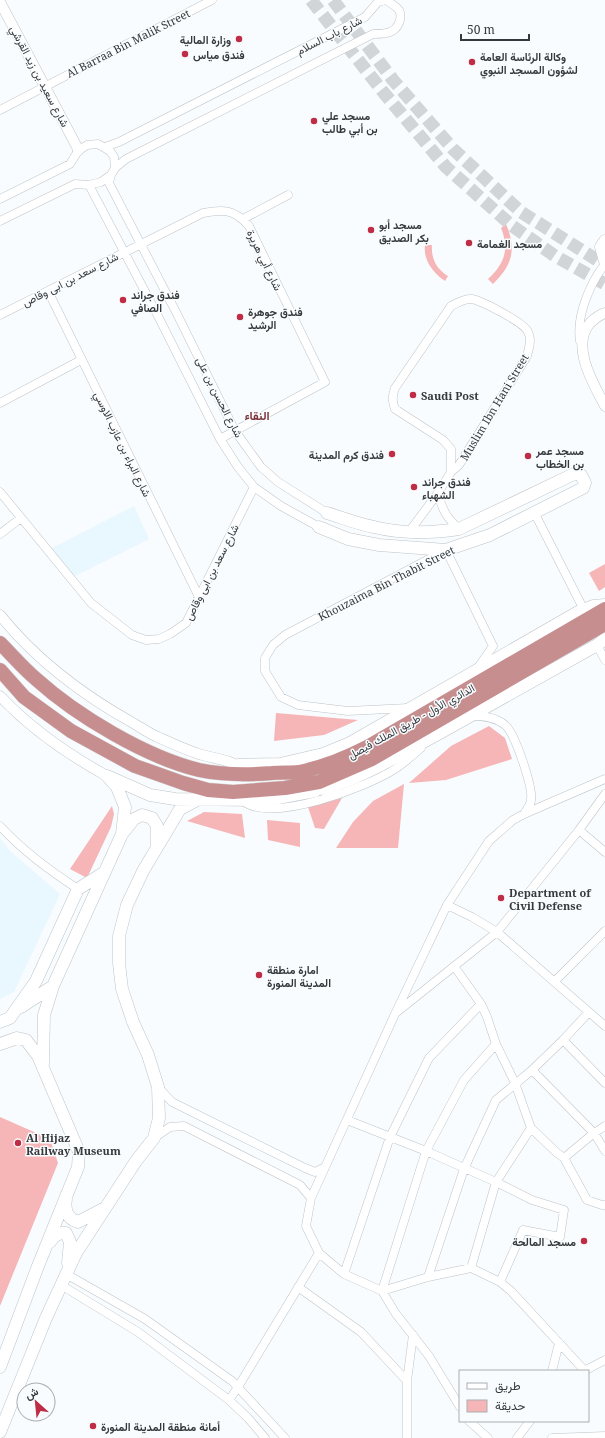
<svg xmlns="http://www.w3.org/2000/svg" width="605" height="1438" font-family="'Noto Serif',Vazirmatn,serif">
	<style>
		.built { fill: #e9f7fe }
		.green { fill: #f6b5b6 }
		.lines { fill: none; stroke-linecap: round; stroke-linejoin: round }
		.primary-tunnel { stroke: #d2d5d7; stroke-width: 13; stroke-dasharray: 13 6; stroke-linecap: butt }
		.minor-casing { stroke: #bcc4c9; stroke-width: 9 }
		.tertiary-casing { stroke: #bcc4c9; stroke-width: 11 }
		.secondary-casing { stroke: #bcc4c9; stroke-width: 13 }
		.trunk-casing { stroke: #d7d7d8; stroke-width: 15 }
		.minor { stroke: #fff; stroke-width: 8 }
		.tertiary { stroke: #fff; stroke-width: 10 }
		.secondary { stroke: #fff; stroke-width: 12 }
		.trunk { stroke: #c78e90; stroke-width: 14 }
		.poi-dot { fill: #be2d45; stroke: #f9fcfe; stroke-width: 1.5 }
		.labels { text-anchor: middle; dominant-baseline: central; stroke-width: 3; stroke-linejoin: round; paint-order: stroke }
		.street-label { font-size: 11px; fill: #36393b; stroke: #f9fcfe }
		.poi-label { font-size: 11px; font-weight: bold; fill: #36393b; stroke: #f9fcfe; text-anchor: start }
		.neighbourhood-label { font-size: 12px; font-weight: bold; fill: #793238; stroke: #f9fcfe }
	</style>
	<rect width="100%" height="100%" fill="#f9fcfe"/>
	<path class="built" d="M134 506 149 539 73 577 52 548Z
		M0 838 10 851 60 894 14 992 0 999Z"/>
	<path class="green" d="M506 224C517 249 512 266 493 284L488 279C504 264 510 250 501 228Z
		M425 245H432C431 258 436 269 448 276L445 281C433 273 423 260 425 245Z
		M605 564V587L599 591 589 573Z
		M276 713 358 720 324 735 274 741Z
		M489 726 505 738 512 759 446 780 409 783 451 746Z
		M404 784 398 848H336L353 822 373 801Z
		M342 798 324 829 315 828 308 807Z
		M112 806 114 814 111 827 87 878 70 869Z
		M204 812 242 814 245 838 187 821Z
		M267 820 300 823V847L268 840Z
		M0 1117 50 1139 58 1163 0 1306Z"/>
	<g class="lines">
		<path class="primary-tunnel" d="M311 0 384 93 446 167 511 225 555 256 605 284
			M333 0 393 80 453 149 521 212 605 265"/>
		<g class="minor-casing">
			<path id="minor" d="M0 110 212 0
				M105 147 119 142 365 17 378 2 386 0C390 3 396 6 399 10 403 18 398 29 390 32 385 34 378 34 373 34L126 159 115 168
				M111 175 109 183 176 312 235 431 261 467 278 482 327 513
				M89 185 160 320 220 439 238 467 254 487 281 506 319 527
				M0 199 70 164 78 151 87 145 98 144 110 151 114 157 115 168 111 175 101 182 89 185 75 184 0 221
				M243 219 288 195
				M48 291 199 597
				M0 315 203 213C223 209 234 209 249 226L325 382 220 439
				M580 341C576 316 590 283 605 264
				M0 403 81 360
				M0 492 91 603 132 635 146 640 159 639 170 634 186 623 254 487
				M438 493C442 510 447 518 459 529
				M534 512 584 610
				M409 532 438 493 451 472 459 465 527 356C529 348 532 339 528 332 525 323 482 301 472 299 464 298 458 303 451 306L395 388C392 396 392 401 395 409L443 440 451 449V472
				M0 534 21 518
				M597 645 605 660
				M408 708 348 711 298 705 281 697 265 671V658L273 645 285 635 446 550 493 646 477 669
				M473 716C484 716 495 717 505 725 515 733 533 787 531 800 531 805 526 810 524 814
				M243 801C271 824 367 787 395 769 404 763 413 755 421 748
				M0 826C23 851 50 871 78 889
				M579 830 605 852
				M447 905 489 841 513 820 524 814 605 779
				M454 966 481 1004 487 1017 496 1044 515 1083 531 1128 556 1152 564 1158 587 1200 602 1205H605
				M555 981 605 931
				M397 1012 497 932 579 830 605 794
				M563 1040 589 1012
				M605 1083 563 1040 532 1070 594 1133 605 1151
				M158 1087 172 1102 305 1168 315 1172 325 1167
				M347 1120 426 1151 496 1182 532 1200 564 1210 560 1237 523 1230 500 1282 471 1268 428 1277 382 1291 344 1274 319 1253 306 1226 311 1198 395 1014 447 905 472 917 497 932 605 1026
				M154 1138 170 1127 184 1126 300 1185 311 1198
				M564 1158 594 1133 605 1126
				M471 1268 496 1182 531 1128
				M66 1274 145 1319 232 1381 285 1438
				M344 1274 390 1137 429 1058 481 1004
				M428 1277 464 1169 496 1100 532 1070
				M500 1282 511 1291 585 1371
				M61 1285 138 1332 229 1400 248 1418 265 1438
				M298 1287 361 1332 407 1381
				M552 1371 559 1343
				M584 1371 605 1360
				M229 1400 238 1387 319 1253
				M460 1407 429 1356 396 1314 382 1291 426 1151 464 1080 496 1044
				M469 1421 488 1438
				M407 1438V1381L413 1335
				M517 1438 530 1421
				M552 1438 605 1436"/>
		</g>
		<g class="tertiary-casing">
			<path id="tertiary" d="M0 2 77 147 78 151
				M605 313C599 315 594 319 590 323 570 346 594 385 605 406
				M0 615C36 660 83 695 133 723 142 728 150 734 160 738 171 743 184 749 196 753 211 759 232 758 243 771
				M0 696C30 728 69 755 107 776"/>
		</g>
		<g class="secondary-casing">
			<path id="secondary" d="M605 241 601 247 605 261
				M319 527 348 539 379 545 446 550 490 535 583 488 585 483 581 475 576 473 459 529C432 533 402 534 374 527 358 524 343 518 327 513
				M238 765 280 764 323 754 350 743 580 611 593 606 605 605
				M107 776 150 795 175 799 267 800 315 791
				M108 777 117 787 125 807 122 834
				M306 788 326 789 354 778 381 765 438 734 597 645 605 639
				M21 1007 53 986
				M0 1022 10 1018 36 981 78 889 105 872
				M0 1044 17 1038 26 1040 38 1056 79 1152 78 1167 38 1266 0 1367
				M43 1064 44 1015 53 986 122 834 134 819 142 815 152 818 157 826V847
				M66 1199C64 1210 67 1219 78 1222L103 1209
				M50 1242C54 1236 59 1232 66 1233L70 1242 68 1263
				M0 1432 46 1318 76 1253 136 1161 154 1138 159 1118 158 1087 148 1055 133 1022 122 989 119 963V936L127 905 143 871 180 809 199 799 223 794"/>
		</g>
		<g class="trunk-casing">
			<path id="trunk" d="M0 643C12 655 23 668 36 679 77 716 146 757 199 770 223 775 247 775 272 773 281 772 290 773 299 772 323 767 346 758 367 747L605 609
				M0 670 24 697 71 731 135 766 183 783 208 790 233 792 285 788 319 782 372 759 605 624"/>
		</g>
		<use href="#minor" class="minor"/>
		<use href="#tertiary" class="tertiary"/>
		<use href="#secondary" class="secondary"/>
		<use href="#trunk" class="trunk"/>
	</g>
	<g class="poi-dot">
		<circle cx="239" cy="39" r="4"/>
		<circle cx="185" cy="54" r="4"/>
		<circle cx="472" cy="62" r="4"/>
		<circle cx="314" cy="121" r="4"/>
		<circle cx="371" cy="230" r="4"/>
		<circle cx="469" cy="243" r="4"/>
		<circle cx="123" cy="300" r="4"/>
		<circle cx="240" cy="317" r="4"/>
		<circle cx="413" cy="395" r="4"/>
		<circle cx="392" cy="454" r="4"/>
		<circle cx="528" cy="456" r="4"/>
		<circle cx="414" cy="487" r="4"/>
		<circle cx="501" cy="898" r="4"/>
		<circle cx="259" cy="975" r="4"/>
		<circle cx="18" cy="1143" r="4"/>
		<circle cx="584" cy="1241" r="4"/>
		<circle cx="93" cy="1426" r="4"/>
	</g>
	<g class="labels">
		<g class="street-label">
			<text transform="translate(329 35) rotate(-27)">شارع باب السلام</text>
			<text transform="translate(128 43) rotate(-27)">Al Barraa Bin Malik Street</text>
			<text transform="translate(40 76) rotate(62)">شارع سعيد بن زيد القرشي</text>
			<text transform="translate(265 260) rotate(64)">شارع أبي هريرة</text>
			<text transform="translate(70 279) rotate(-27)">شارع سعد بن ابى وقاص</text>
			<text transform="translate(220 397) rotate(63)">شارع الحسن بن على</text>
			<text transform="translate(494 407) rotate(-59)">Muslim Ibn Hani Street</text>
			<text transform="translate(123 444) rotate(64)">شارع البراء بن عازب الاوسي</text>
			<text transform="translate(211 572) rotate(-63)">شارع سعد بن ابى وقاص</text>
			<text transform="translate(386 583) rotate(-27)">Khouzaima Bin Thabit Street</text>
			<text transform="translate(411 721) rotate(-29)">الدائري الأول - طريق الملك فيصل</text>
		</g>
		<g class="poi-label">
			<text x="231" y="39" text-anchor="end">وزارة المالية</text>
			<text x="193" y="54">فندق مياس</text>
			<text x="480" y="56">وكالة الرئاسة العامة<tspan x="480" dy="13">لشؤون المسجد النبوي</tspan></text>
			<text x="322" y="115">مسجد علي<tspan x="322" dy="13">بن أبي طالب</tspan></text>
			<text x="379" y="224">مسجد أبو<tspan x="379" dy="13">بكر الصديق</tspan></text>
			<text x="477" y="243">مسجد الغمامة</text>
			<text x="131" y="294">فندق جراند<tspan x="131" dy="13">الصافي</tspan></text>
			<text x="248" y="311">فندق جوهرة<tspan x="248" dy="13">الرشيد</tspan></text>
			<text x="421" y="395">Saudi Post</text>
			<text x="536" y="450">مسجد عمر<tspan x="536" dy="13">بن الخطاب</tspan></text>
			<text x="384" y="454" text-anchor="end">فندق كرم المدينة</text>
			<text x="422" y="481">فندق جراند<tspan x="422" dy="13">الشهباء</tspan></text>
			<text x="509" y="892">Department of<tspan x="509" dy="13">Civil Defense</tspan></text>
			<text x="267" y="969">امارة منطقة<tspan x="267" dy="13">المدينة المنورة</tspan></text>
			<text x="26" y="1137">Al Hijaz<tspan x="26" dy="13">Railway Museum</tspan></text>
			<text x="576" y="1241" text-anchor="end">مسجد المالحة</text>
			<text x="101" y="1426">أمانة منطقة المدينة المنورة</text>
		</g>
		<g class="neighbourhood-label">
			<text x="257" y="415">النقاء</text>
		</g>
	</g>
	<rect x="459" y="1370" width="130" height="52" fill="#f9fcfe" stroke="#abaeb0"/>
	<rect x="467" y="1383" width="20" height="6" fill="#ffffff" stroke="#abaeb0"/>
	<text x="495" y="1390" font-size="12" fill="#36393b">طريق</text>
	<rect x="467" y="1400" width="20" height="12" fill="#f6b5b6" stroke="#abaeb0"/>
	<text x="495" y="1410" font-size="12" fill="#36393b">حديقة</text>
	<g transform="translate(36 1402) rotate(333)"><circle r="19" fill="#f9fcfe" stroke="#abaeb0"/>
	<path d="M0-3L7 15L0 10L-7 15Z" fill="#be2d45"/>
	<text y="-6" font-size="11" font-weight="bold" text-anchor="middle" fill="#36393b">ش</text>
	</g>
	<path d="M461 34v6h68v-6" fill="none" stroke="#36393b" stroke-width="2"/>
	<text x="467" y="34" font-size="12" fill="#36393b" stroke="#f9fcfe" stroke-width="3" paint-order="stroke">50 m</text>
</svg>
